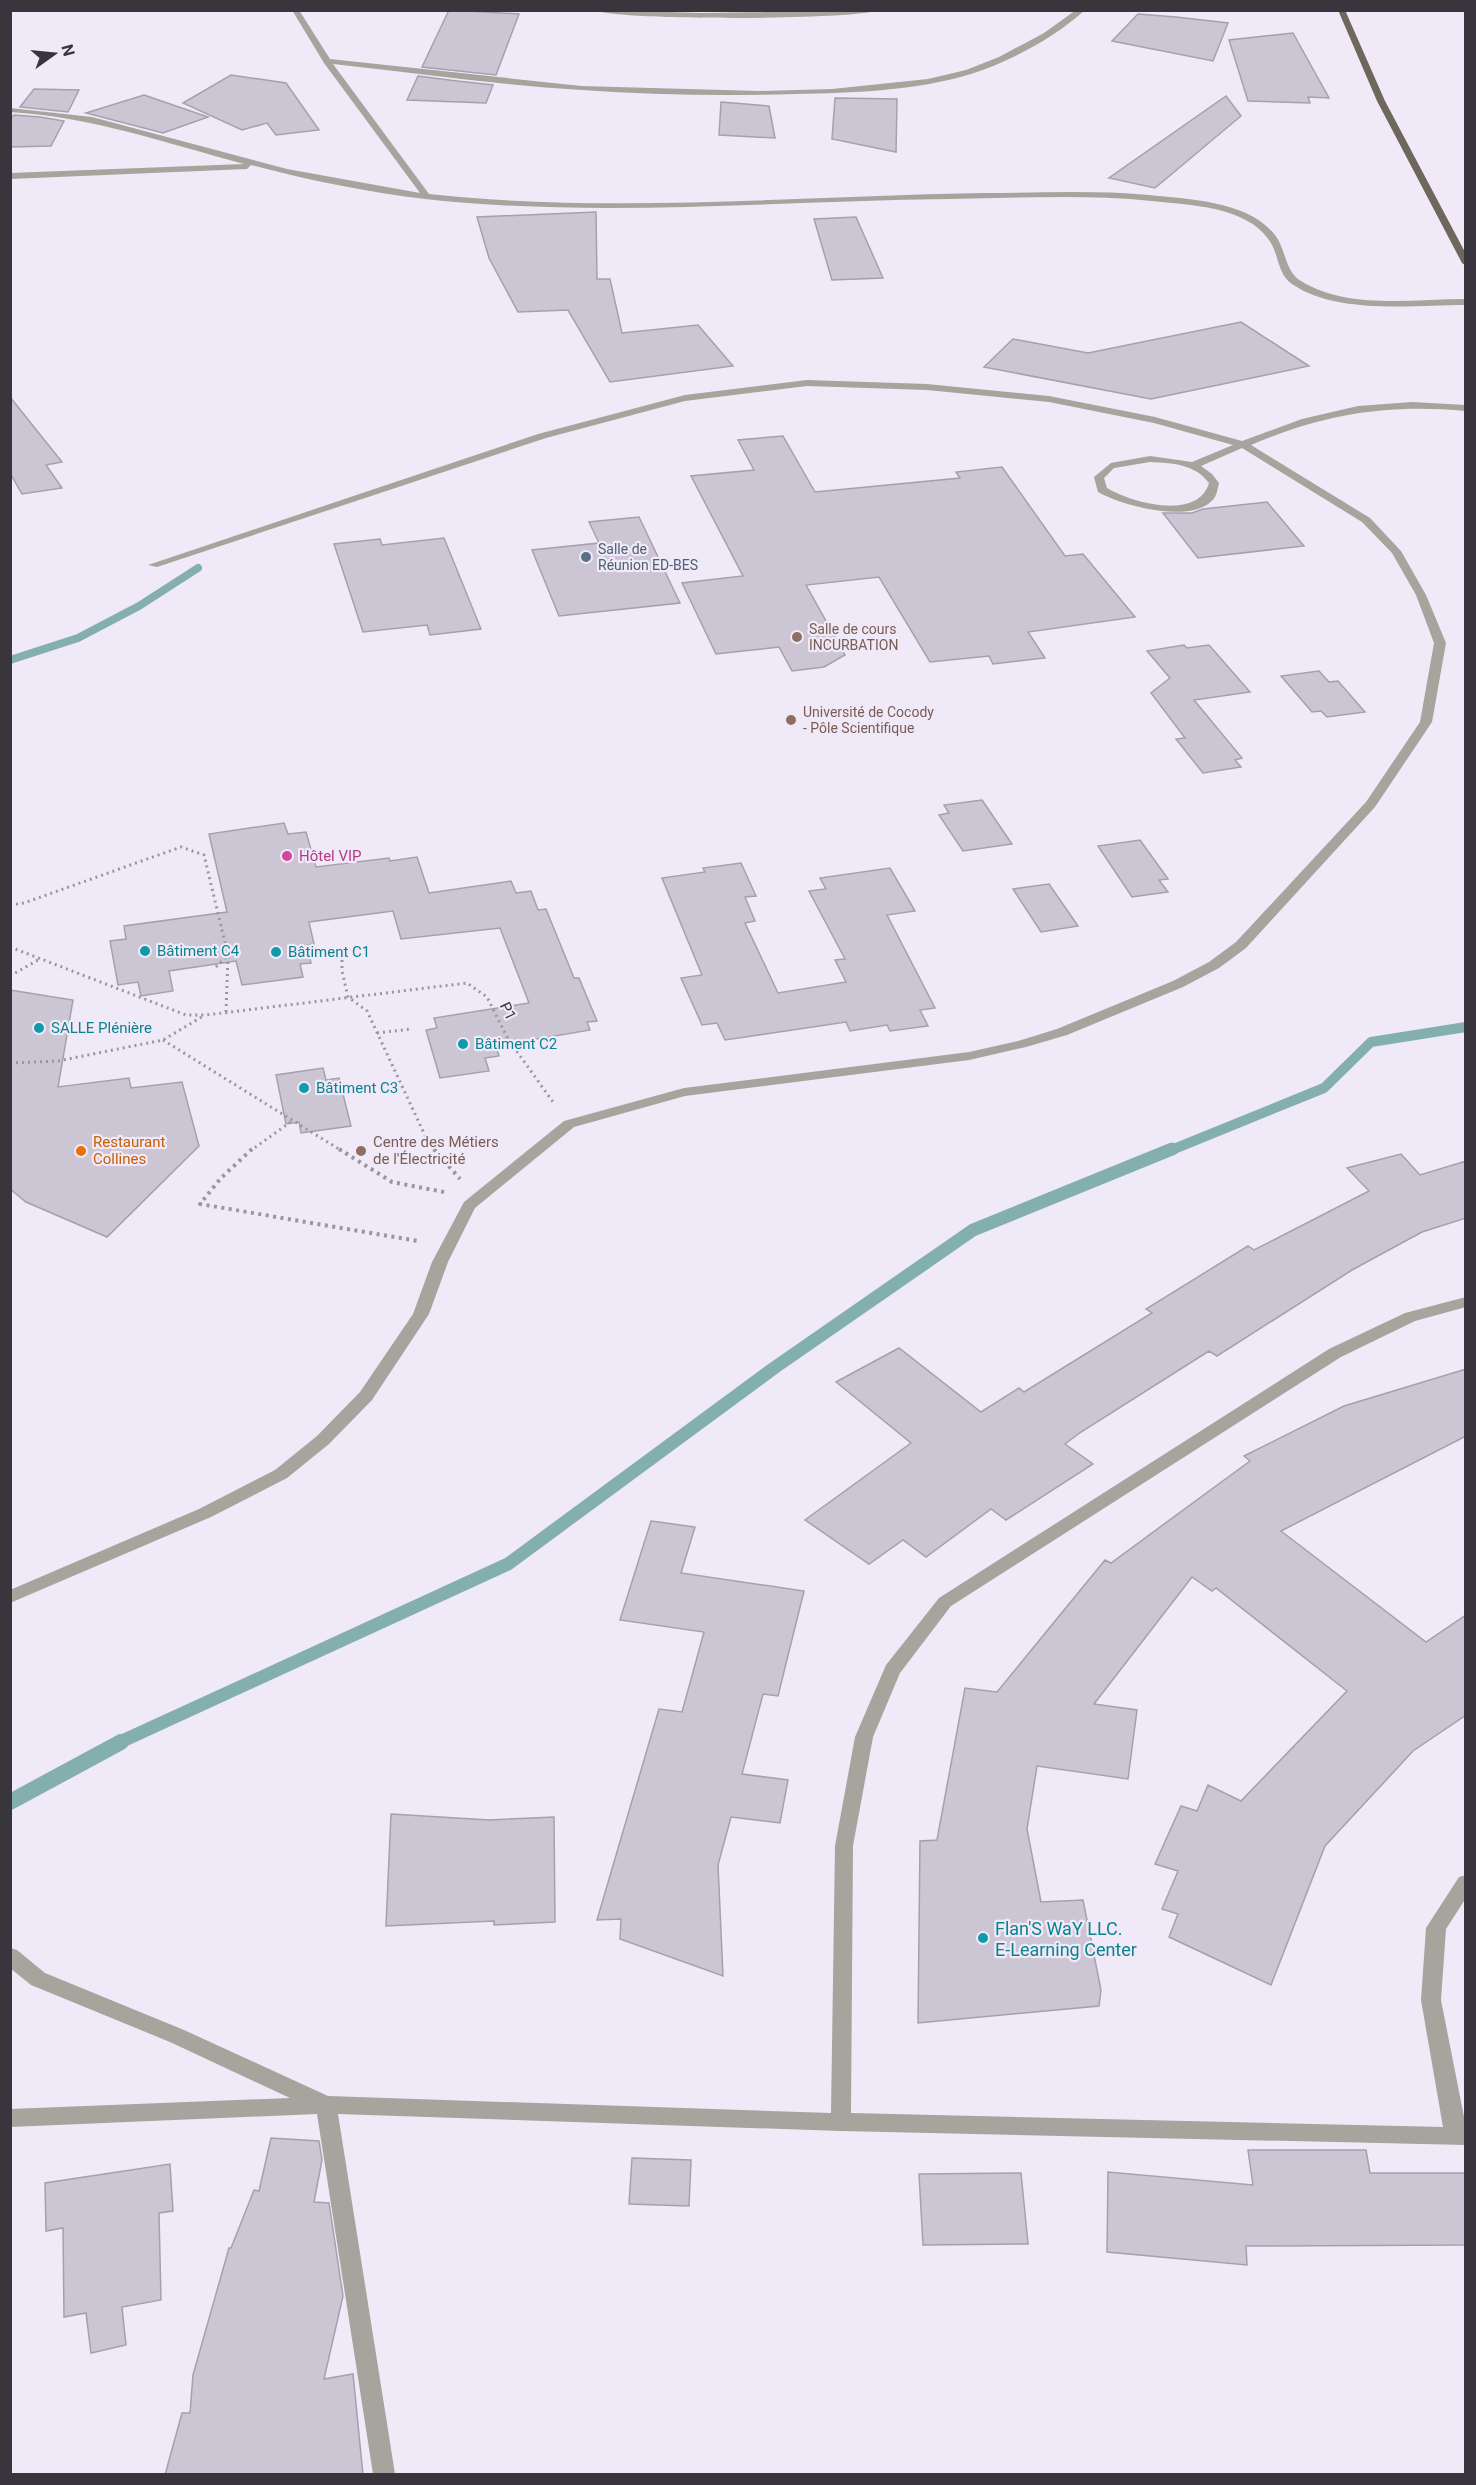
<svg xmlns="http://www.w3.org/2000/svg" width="1476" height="2485" font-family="Roboto,sans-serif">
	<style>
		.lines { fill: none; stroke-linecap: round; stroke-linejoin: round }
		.stream-far3 { stroke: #84afaf; stroke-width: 8 }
		.stream-far2 { stroke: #84afaf; stroke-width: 10 }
		.stream-far1 { stroke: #84afaf; stroke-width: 13 }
		.stream { stroke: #84afaf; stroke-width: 16 }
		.building { fill: #ccc5d4; stroke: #a79fae; stroke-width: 1.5 }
		.path-far1 { stroke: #9a95a0; stroke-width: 3; stroke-dasharray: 2 4; stroke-linecap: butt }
		.path { stroke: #9a95a0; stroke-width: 4; stroke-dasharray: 3 4.5; stroke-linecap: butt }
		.minor { fill: #a7a39d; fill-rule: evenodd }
		.major { fill: #6d675c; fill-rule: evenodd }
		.service-dot { fill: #5c6f8a; stroke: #f0e9f8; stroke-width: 2 }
		.education-dot { fill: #8d6e63; stroke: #f0e9f8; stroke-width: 2 }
		.hotel-dot { fill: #d1479c; stroke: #f0e9f8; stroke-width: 2 }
		.culture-dot { fill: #0f9aa8; stroke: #f0e9f8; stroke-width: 2 }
		.food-dot { fill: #e8710a; stroke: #f0e9f8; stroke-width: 2 }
		.labels { text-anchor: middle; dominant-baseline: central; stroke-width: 4.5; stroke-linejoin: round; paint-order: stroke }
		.far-service-label { font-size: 14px; fill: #4e5e75; stroke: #f0e9f8; text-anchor: start }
		.far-education-label { font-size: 14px; fill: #785e54; stroke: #f0e9f8; text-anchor: start }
		.hotel-label { font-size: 15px; fill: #b23c85; stroke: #f0e9f8; text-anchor: start }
		.culture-label { font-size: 15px; fill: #0d838f; stroke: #f0e9f8; text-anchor: start }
		.street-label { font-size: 15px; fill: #38363c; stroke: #f0e9f8 }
		.food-label { font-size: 15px; fill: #c56008; stroke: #f0e9f8; text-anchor: start }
		.education-label { font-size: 15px; fill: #785e54; stroke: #f0e9f8; text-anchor: start }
		.near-culture-label { font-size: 18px; fill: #0d838f; stroke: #f0e9f8; text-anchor: start }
	</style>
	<rect width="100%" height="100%" fill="#f0e9f8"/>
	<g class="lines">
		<path class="stream-far3" d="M10 660 78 638 139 606 198 568"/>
		<path class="stream-far2" d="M1169 1151 1324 1088 1371 1042 1466 1027"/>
		<path class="stream-far1" d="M118 1743 508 1564 774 1368 973 1230 1172 1149"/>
		<path class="stream" d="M10 1802 121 1742"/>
	</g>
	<path class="building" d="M449 10 519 14 496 75 422 67Z
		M1138 14 1176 17 1228 23 1213 61 1112 41Z
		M1293 33 1329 98 1308 97 1310 103 1248 101 1229 40Z
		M231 75 286 83 319 130 276 135 267 123 242 130 183 103Z
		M418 76 457 81 493 85 486 103 407 100Z
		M34 89 79 90 68 112 20 107Z
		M144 95 208 117 163 133 86 113Z
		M1226 96 1241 116 1155 188 1109 178Z
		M835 98 897 99 896 152 832 139Z
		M721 102 769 106 775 138 719 135Z
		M14 115 40 117 64 121 51 146 10 147V119Z
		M596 212 597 279H610L622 333 698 325 733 366 610 382 568 310 518 312 489 258 477 217Z
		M856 217 883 278 832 280 814 219Z
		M1241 322 1309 366 1151 399 984 367 1013 339 1088 353Z
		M10 397 62 462 46 465 62 488 22 494 10 473Z
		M783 436 815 492 960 478 956 472 1002 467 1065 556 1083 554 1135 617 1028 632 1045 658 993 664 989 656 930 662 879 577 806 585 845 655 824 667 792 671 779 647 716 654 682 583 743 576 691 476 754 470 738 440Z
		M1267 502 1304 546 1198 558 1163 513H1192L1203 509Z
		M639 517 680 603 559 616 532 550 599 543 589 522Z
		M444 538 481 629 430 635 427 625 363 632 334 544 380 539 382 545Z
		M1184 645 1187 648 1209 645 1250 692 1194 700 1242 758 1235 760 1241 767 1203 773 1176 739 1185 738 1151 693 1170 678 1147 651Z
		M1319 671 1329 682 1338 681 1365 712 1327 717 1321 711 1312 712 1281 676Z
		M982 800 1012 844 963 851 939 815 949 813 944 805Z
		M284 823 288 834 306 832 316 867 389 858 390 861 417 857 429 893 511 881 516 893 531 891 538 910 546 909 574 978H579L597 1021 587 1022 590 1030 496 1046 499 1056 485 1058 489 1071 440 1078 426 1030 437 1028 434 1018 529 1003 500 928 401 939 393 911 309 922 314 944 307 945 311 963 300 964 303 977 242 985 236 961 169 971 173 991 141 996 138 982 118 985 110 941 126 939 124 926 227 912 209 834Z
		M1140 840 1168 879 1159 880 1168 892 1132 897 1098 846Z
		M741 863 756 896 745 897 755 921 745 923 778 993 846 982 835 960 845 959 809 891 826 889 820 878 890 868 915 911 887 915 935 1008 920 1010 928 1026 890 1031 887 1025 850 1031 846 1022 725 1040 717 1023 702 1025 681 978 702 975 662 878 705 872 703 868Z
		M1049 884 1078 926 1041 932 1013 889Z
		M10 990 73 1000 58 1087 129 1078 131 1088 182 1082 199 1146 107 1237 26 1202 10 1189Z
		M323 1068 326 1080 339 1078 351 1126 301 1133 299 1122 286 1124 276 1075Z
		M1401 1154 1420 1175 1466 1161V1218L1422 1232 1352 1270 1217 1356 1209 1351 1081 1432 1065 1444 1093 1464 1006 1520 991 1509 926 1557 903 1540 869 1564 805 1520 911 1443 836 1382 899 1348 981 1412 1019 1388 1024 1392 1152 1313 1146 1309 1248 1246 1254 1250 1369 1191 1347 1168Z
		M1466 1369V1436L1281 1531 1426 1642 1466 1615V1715L1413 1751 1325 1846 1271 1985 1169 1937 1178 1914 1162 1909 1178 1871 1155 1864 1181 1806 1197 1811 1208 1785 1241 1801 1347 1691 1216 1588 1212 1591 1192 1577 1094 1704 1137 1710 1128 1779 1037 1766 1027 1829 1041 1902 1083 1900 1101 1990 1099 2006 918 2023 920 1841 937 1840 965 1688 997 1692 1105 1560 1111 1563 1250 1461 1244 1456 1344 1406Z
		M651 1521 695 1527 681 1573 804 1591 778 1696 763 1694 742 1774 788 1780 780 1823 731 1817 718 1865 723 1976 620 1939 621 1919 597 1920 659 1709 682 1712 704 1632 620 1620Z
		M391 1814 489 1820 554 1817 555 1922 494 1925V1921L386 1926Z
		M271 2138 319 2141 322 2160 314 2202 329 2203 343 2296 324 2379 353 2374 363 2475H165L182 2413H190L193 2375 229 2248H231L254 2190 259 2191Z
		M1248 2150H1366L1370 2173H1466V2245L1246 2246 1247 2265 1107 2252 1108 2172 1253 2185Z
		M632 2158 691 2160 689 2206 629 2204Z
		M170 2164 173 2211 159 2213 161 2300 122 2307 126 2345 91 2353 86 2313 64 2317 63 2228 46 2231 45 2183Z
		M1021 2173 1028 2244 923 2245 919 2174Z"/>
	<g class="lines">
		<path class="path-far1" d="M10 905 24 903 181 847 204 855 228 955
			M10 947 186 1015H206L467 983 487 997 508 1039 553 1102
			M342 954V971L348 997 367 1011 429 1144 435 1151
			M216 967 228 955 226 1012
			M10 976 38 960
			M377 1033 411 1029
			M163 1040 342 1151
			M10 1063 58 1061 163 1040 205 1015
			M250 1151 292 1121"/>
		<path class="path" d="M252 1149 221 1178 200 1204 418 1241
			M339 1149 392 1182 444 1192
			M434 1149 460 1179"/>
		<path class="minor" d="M292 10H299L330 59 581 86 759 91 832 89 928 79 966 70 999 57 1044 33 1076 10H1085C1054 38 1011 61 971 74 915 91 852 93 795 94 724 96 652 95 582 90 499 85 416 73 333 64L429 194C611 214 799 196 981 193 1037 193 1093 190 1149 195 1188 199 1249 201 1275 235 1286 249 1285 272 1301 281 1348 310 1413 299 1466 299V305C1413 305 1337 315 1292 284 1277 274 1279 253 1269 240 1246 206 1189 205 1152 201 1085 194 1017 198 950 199 775 201 598 218 425 199 366 192 308 180 251 165L247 169 10 179V173L244 164C166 143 92 117 10 112V108L92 117 287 169 420 193 324 63Z
			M594 10 702 13 879 10C857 20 616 21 594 10Z
			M807 380 927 384 1049 396 1155 417 1242 441 1302 419 1358 406 1412 402 1466 405V411C1386 404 1324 414 1251 445L1370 518 1401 551 1426 595 1446 643 1432 722 1375 807 1246 948 1219 968 1183 987 1067 1035 1026 1047 969 1060 685 1096 574 1127 475 1208 448 1262 429 1314 372 1400 329 1444 287 1478 211 1517 10 1603V1590L199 1509 275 1470 317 1436 360 1392 413 1314 432 1262 464 1202 564 1121 684 1088 969 1052 1018 1041 1057 1029 1173 981 1209 962 1236 942 1366 802 1420 722 1434 643 1416 595 1392 553 1362 522 1242 448 1201 466 1212 474 1219 483C1218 487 1217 493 1215 497 1196 526 1122 506 1098 492L1094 477 1111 463 1150 456 1192 462 1233 445 1154 423 1049 402 927 390 807 386 685 401 546 438 157 567 148 565 538 434 685 395ZM1150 462C1172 463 1195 464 1209 483 1198 521 1132 503 1107 488L1104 478 1114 468Z
			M1466 1297V1307L1415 1321 1341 1357 951 1606 900 1673 873 1737 853 1846 851 2113 1443 2127 1421 2000 1426 1928 1459 1877 1466 1875V1898L1446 1929 1441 2000 1466 2127V2145L841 2131 338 2114 395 2474H373L317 2114 10 2127V2109L290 2098 170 2042 31 1985 10 1968V1948L17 1950 45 1973 184 2030 328 2096 831 2113 835 1846 855 1737 886 1665 939 1598 1329 1349 1405 1313Z"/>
		<path class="major" d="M1338 10H1345L1385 101 1466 254V266L1462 263 1377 101Z"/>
	</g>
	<circle class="service-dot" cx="586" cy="557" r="6"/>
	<g class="education-dot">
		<circle cx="797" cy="637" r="6"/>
		<circle cx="791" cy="720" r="6"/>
		<circle cx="361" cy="1151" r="6"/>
	</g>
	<circle class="hotel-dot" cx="287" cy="856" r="6"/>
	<g class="culture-dot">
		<circle cx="145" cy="951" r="6"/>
		<circle cx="276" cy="952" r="6"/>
		<circle cx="39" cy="1028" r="6"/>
		<circle cx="463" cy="1044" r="6"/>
		<circle cx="304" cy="1088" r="6"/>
		<circle cx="983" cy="1938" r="6"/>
	</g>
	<circle class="food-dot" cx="81" cy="1151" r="6"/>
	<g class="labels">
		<g class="far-service-label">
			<text x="598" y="549">Salle de<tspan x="598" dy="16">Réunion ED-BES</tspan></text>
		</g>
		<g class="far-education-label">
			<text x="809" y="629">Salle de cours<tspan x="809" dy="16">INCURBATION</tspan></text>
			<text x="803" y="712">Université de Cocody<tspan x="803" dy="16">- Pôle Scientifique</tspan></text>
		</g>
		<g class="hotel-label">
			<text x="299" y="856">Hôtel VIP</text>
		</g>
		<g class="culture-label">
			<text x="157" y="951">Bâtiment C4</text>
			<text x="288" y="952">Bâtiment C1</text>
			<text x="51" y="1028">SALLE Plénière</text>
			<text x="475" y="1044">Bâtiment C2</text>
			<text x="316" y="1088">Bâtiment C3</text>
		</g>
		<g class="street-label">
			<text transform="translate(508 1011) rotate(64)">P1</text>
		</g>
		<g class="food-label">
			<text x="93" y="1142">Restaurant<tspan x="93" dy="17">Collines</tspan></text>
		</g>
		<g class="education-label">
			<text x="373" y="1142">Centre des Métiers<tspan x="373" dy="17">de l'Électricité</tspan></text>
		</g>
		<g class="near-culture-label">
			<text x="995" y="1928">Flan'S WaY LLC.<tspan x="995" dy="21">E-Learning Center</tspan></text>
		</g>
	</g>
	<rect width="1476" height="2485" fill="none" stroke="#38363c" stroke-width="24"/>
	<g transform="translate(54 54) rotate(75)" stroke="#f0e9f8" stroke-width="4.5" paint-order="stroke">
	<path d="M0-4.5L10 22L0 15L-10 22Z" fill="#38363c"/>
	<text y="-9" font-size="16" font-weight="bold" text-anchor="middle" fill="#38363c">N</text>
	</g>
</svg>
